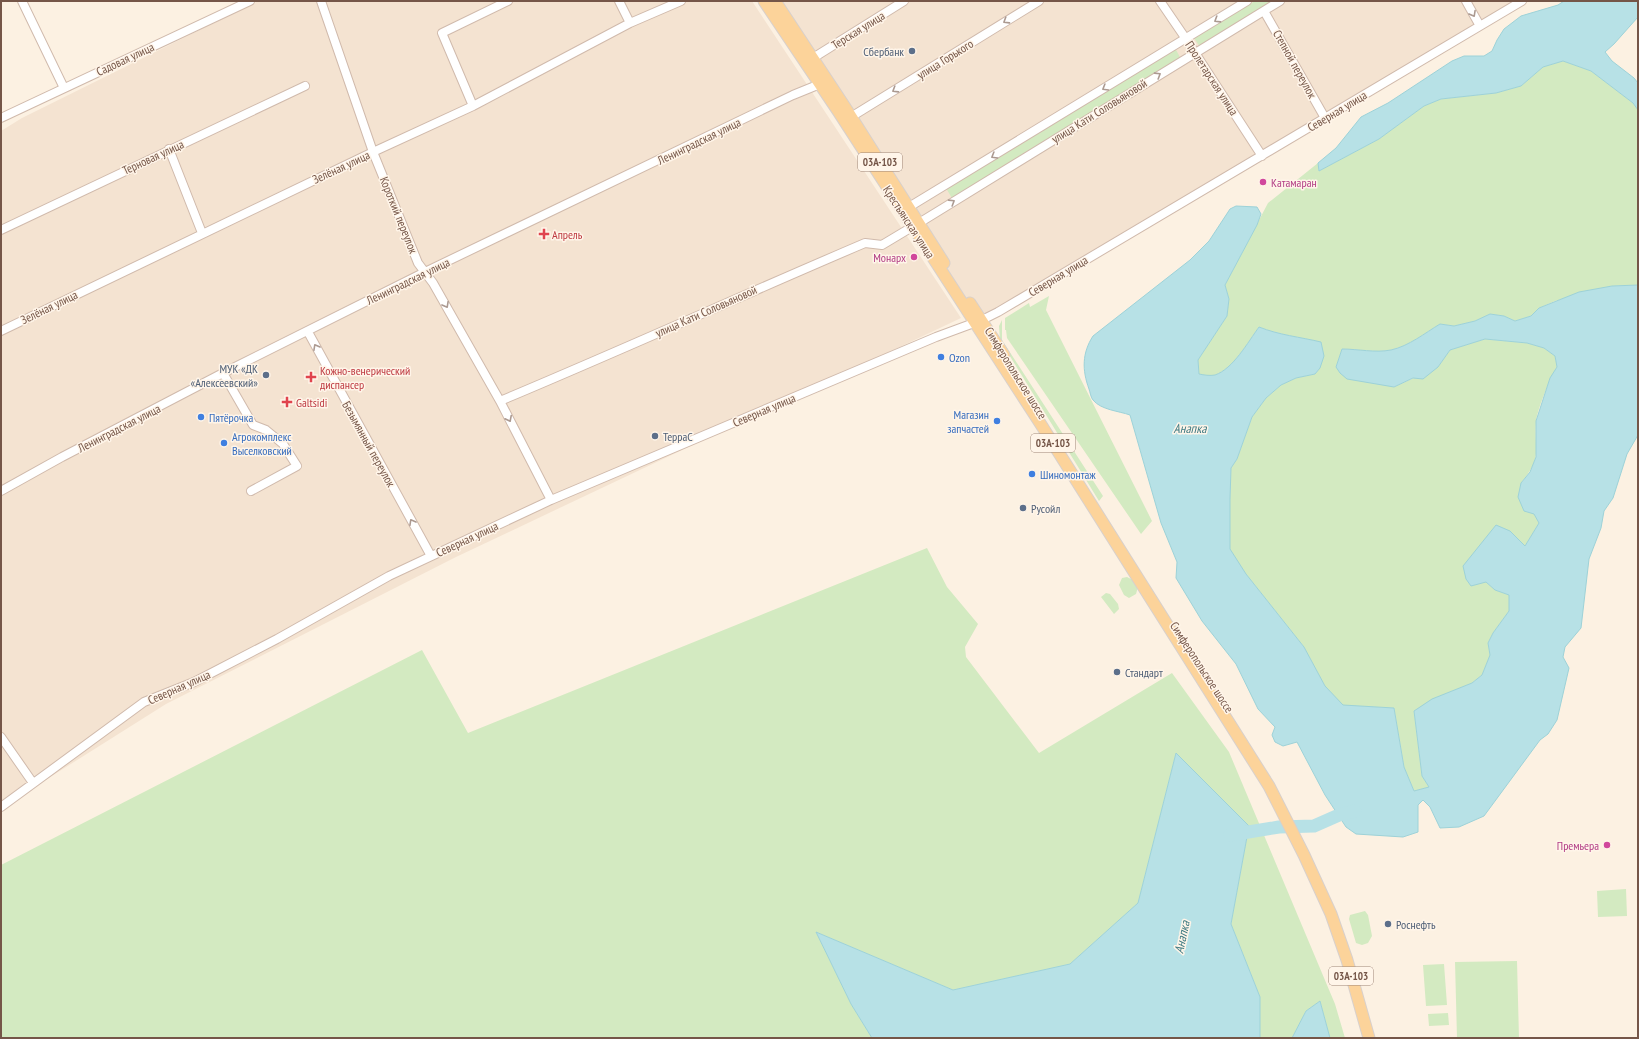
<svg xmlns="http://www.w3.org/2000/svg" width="1639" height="1039" font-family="'PT Sans Narrow',sans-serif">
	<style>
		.residential { fill: #f4e3d1 }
		.green { fill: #d3eac1 }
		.water { fill: #b7e1e6; stroke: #9dd2d8 }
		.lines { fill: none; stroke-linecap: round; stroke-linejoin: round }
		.river { stroke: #b7e1e6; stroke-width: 13 }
		.minor-casing { stroke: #d0baac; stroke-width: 10 }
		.major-casing { stroke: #d8d0cc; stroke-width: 13 }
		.minor { stroke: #fff; stroke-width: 8 }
		.major { stroke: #fcd39a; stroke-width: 11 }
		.oneway { stroke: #ac9a91 }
		.service-dot { fill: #5c6f8a; stroke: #fff5e9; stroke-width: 1.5 }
		.hotel-dot { fill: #d1479c; stroke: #fff5e9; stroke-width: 1.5 }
		.health-dot { fill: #e0444e; stroke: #fff5e9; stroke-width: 1.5 }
		.shop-dot { fill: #3f7fe0; stroke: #fff5e9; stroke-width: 1.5 }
		.labels { text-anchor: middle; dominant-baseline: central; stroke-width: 3; stroke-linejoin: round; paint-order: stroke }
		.shield { fill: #fff5e9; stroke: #9e8678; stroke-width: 1 }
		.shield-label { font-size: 11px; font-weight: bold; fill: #755648 }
		.street-label { font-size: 12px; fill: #755648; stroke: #fff5e9 }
		.service-label { font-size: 12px; fill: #4e5e75; stroke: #fff5e9; text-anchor: start }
		.hotel-label { font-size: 12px; fill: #b23c85; stroke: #fff5e9; text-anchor: end }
		.health-label { font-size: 12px; fill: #be3a42; stroke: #fff5e9; text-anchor: start }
		.shop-label { font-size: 12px; fill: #366cbe; stroke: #fff5e9; text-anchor: start }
		.water-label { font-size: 13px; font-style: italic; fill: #3f7a82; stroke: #fff5e9 }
	</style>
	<rect width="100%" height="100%" fill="#fcf1e2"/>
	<path class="residential" d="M258 1H752L961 318 456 557 166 704 1 808V131L22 118Z
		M760 1H1521L982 320Z"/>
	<path class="green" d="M1255 1H1275L1200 47 1194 38Z
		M1175 48 1181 59 953 200 946 188Z
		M1563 61 1591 71 1633 103 1638 110V285L1612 286 1555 301 1539 308 1531 316 1515 321 1504 316 1490 314 1475 321 1454 326 1440 324C1425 333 1409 346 1391 350 1375 353 1358 349 1342 349L1336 367 1394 387 1438 367 1450 350 1485 339 1527 343 1544 348 1555 356 1557 367C1550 378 1537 410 1536 422 1534 452 1543 456 1521 483L1539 523 1525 546 1510 531 1486 582 1495 590 1509 595V611L1493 633 1488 643 1490 655 1482 675 1472 683 1414 711 1422 776 1429 787 1414 791 1404 767 1394 708 1343 706 1325 686 1304 647 1246 574 1230 550V499L1231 468 1237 459 1252 417 1266 398 1281 385 1296 378 1315 374 1320 368 1321 343C1300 337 1279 335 1259 327 1248 342 1233 369 1215 375 1210 377 1204 375 1199 374L1198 360 1227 316 1229 299 1225 285 1268 203 1318 163 1319 171 1379 139 1424 106 1441 99 1496 93 1521 86 1543 67Z
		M1049 296 1046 310 1152 521 1141 534 1007 338 1006 330H1005V318L1029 303 1030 307Z
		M1002 320V340L1103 496 1099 501 1000 340 999 326Z
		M927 548 947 587 978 624 965 647 966 657 1039 753 1172 673 1229 752 1335 1004 1345 1038H1330L1320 1001 1306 1011 1292 1038H1260V997L1231 924 1249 826 1176 753 1138 903 1070 964 953 990 816 932 851 1004 872 1038H1V865L422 650 468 733Z
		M1127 577 1133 580 1138 587 1136 594 1129 598 1124 595 1119 585 1122 578Z
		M1106 593 1110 594 1118 604 1119 609 1114 614 1101 597Z
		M1626 889 1627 916 1598 917 1597 891Z
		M1365 911 1368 915 1372 936 1368 943 1362 945 1356 943 1349 919 1350 915Z
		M1517 961 1519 1038H1457L1455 962Z
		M1444 964 1447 1005 1426 1006 1423 965Z
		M1448 1013 1449 1025 1429 1026 1428 1014Z"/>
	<path class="water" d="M1564 1H1638V17L1614 44 1605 52 1612 61 1634 78 1638 83V110L1633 103 1591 71 1563 61 1543 67 1521 86 1496 93 1441 99 1424 106 1379 139 1319 171 1318 163 1336 148 1361 117 1388 103 1452 61 1464 56H1484L1492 51 1497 40 1504 29 1521 16 1558 5Z
		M1236 206 1257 207 1261 214 1257 225 1225 285 1229 299 1227 316 1198 360 1199 374C1204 375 1210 376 1215 375 1233 369 1248 342 1259 327 1279 335 1300 337 1321 342L1324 356 1320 368 1315 374 1296 378 1281 385 1266 398 1252 417 1237 459 1231 468 1230 499V549L1246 574 1304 647 1325 686 1343 705 1394 708 1404 767 1414 791 1429 787 1422 776 1414 711 1432 699 1472 683 1482 675 1490 655 1488 643 1493 633 1509 611V595L1495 590 1486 582 1471 586 1466 579 1463 566 1496 525 1510 531 1525 546 1539 523 1534 514 1524 511 1518 497 1521 483 1530 472 1536 457V421L1550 378 1557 367 1555 356 1544 348 1527 343 1485 339 1450 350 1438 367 1423 379 1413 378 1394 387 1347 379 1340 373 1336 367 1342 349C1358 349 1375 353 1391 350 1409 346 1425 333 1440 324L1454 326 1475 321 1490 314 1504 316 1515 321 1531 316 1539 308 1579 292 1612 286 1638 285V435L1627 454 1613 498 1604 511 1601 528 1589 559 1581 628 1565 647 1563 657 1569 668 1557 720 1548 734 1540 740 1484 816 1459 827 1440 828 1430 807 1423 800 1418 805V832L1403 837 1356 834 1346 827 1325 795 1297 742 1283 746 1275 742 1272 735 1275 727 1258 709 1236 664 1202 621 1176 578 1177 562 1161 523 1130 415C1119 411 1101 410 1093 400 1091 398 1090 392 1089 389 1082 370 1082 353 1093 336L1190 260 1209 241 1230 209Z
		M1176 753 1249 826 1231 924 1260 997V1038H872L851 1004 816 932 953 990 1070 964 1138 903Z
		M1320 1001 1330 1038H1292L1306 1011Z"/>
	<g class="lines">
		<path class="river" d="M1230 835 1279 827 1314 826 1339 815 1355 811"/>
		<g class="minor-casing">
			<path id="minor" d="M22 1 64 88
				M321 1 373 152 418 263 433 283 500 401 551 500
				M619 1 630 23
				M1160 1 1186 39 1262 156
				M1466 1 1480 26
				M1264 11 1325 118
				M813 58 904 1
				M473 106 442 33 508 1
				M851 117 1039 1
				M1 118 250 1
				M169 149 202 233
				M909 207 1247 1
				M919 223 1280 1
				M1 230 305 86
				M1 331 373 152 473 106 630 23 681 1
				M308 332 431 556
				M223 373 253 425 266 430 283 444 297 466 251 491
				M500 401C622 350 743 295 865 243L882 245 912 227
				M1 491 62 457 223 373 425 272 793 95 820 84
				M1 737 33 783
				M1 807 144 702 194 682 277 639 389 576 551 500 936 337 982 320 998 312 1522 1"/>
		</g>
		<g class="major-casing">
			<path id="major" d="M764 1 838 111 1040 423 1269 786 1304 855 1331 914 1347 960 1369 1038
				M775 1 845 107 944 263
				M970 303 1004 355"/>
		</g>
		<use href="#minor" class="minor"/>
		<use href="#major" class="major"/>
	</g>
	<defs><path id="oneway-chevron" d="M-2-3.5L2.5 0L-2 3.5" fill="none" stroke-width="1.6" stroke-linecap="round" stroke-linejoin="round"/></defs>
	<g class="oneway">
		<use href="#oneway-chevron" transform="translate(1473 14) rotate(61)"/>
		<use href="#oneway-chevron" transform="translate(1217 20) rotate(148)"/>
		<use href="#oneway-chevron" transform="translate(1006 21) rotate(148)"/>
		<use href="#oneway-chevron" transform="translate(1158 75) rotate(-32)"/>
		<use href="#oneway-chevron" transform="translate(1105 88) rotate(149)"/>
		<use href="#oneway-chevron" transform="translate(895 90) rotate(148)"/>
		<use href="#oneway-chevron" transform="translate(994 156) rotate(149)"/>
		<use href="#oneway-chevron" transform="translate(952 202) rotate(-32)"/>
		<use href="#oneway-chevron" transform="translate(446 305) rotate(61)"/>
		<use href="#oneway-chevron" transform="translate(316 347) rotate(-119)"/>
		<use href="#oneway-chevron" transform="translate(509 419) rotate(63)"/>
		<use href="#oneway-chevron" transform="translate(412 522) rotate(-119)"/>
	</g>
	<g class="service-dot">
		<circle cx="912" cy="51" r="4"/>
		<circle cx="266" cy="375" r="4"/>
		<circle cx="655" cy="436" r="4"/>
		<circle cx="1023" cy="508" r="4"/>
		<circle cx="1117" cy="672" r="4"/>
		<circle cx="1388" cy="924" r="4"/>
	</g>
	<g class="hotel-dot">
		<circle cx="1263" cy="182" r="4"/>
		<circle cx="914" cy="257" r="4"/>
		<circle cx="1607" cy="845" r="4"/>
	</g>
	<g class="health-dot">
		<path d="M542 228h4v4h4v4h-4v4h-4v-4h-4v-4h4z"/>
		<path d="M309 371h4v4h4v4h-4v4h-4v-4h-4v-4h4z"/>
		<path d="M285 396h4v4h4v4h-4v4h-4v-4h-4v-4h4z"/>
	</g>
	<g class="shop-dot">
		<circle cx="941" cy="357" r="4"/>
		<circle cx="201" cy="417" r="4"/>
		<circle cx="997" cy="421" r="4"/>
		<circle cx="224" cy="443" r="4"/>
		<circle cx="1032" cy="474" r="4"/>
	</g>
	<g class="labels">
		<g class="shield">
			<rect x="858" y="153" width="44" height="18" rx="3"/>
			<rect x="1031" y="434" width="44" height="18" rx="3"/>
			<rect x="1329" y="967" width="44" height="18" rx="3"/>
		</g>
		<g class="shield-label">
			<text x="880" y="162">03А-103</text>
			<text x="1053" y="443">03А-103</text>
			<text x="1351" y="976">03А-103</text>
		</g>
		<g class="street-label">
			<text transform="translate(858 30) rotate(-32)">Терская улица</text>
			<text transform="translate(125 59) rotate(-25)">Садовая улица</text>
			<text transform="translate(945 59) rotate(-32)">улица Горького</text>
			<text transform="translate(1295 64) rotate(61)">Степной переулок</text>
			<text transform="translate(1212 78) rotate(57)">Пролетарская улица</text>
			<text transform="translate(1099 111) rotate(-32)">улица Кати Соловьяновой</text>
			<text transform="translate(1337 111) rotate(-31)">Северная улица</text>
			<text transform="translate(699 141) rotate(-26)">Ленинградская улица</text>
			<text transform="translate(153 157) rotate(-25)">Терновая улица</text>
			<text transform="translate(341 167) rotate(-25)">Зелёная улица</text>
			<text transform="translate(399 215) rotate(68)">Короткий переулок</text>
			<text transform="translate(909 222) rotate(57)">Крестьянская улица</text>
			<text transform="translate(1058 276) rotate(-31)">Северная улица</text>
			<text transform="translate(408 281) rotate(-26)">Ленинградская улица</text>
			<text transform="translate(49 307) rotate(-26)">Зелёная улица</text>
			<text transform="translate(706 311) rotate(-24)">улица Кати Соловьяновой</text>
			<text transform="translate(1016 373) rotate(58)">Симферопольское шоссе</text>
			<text transform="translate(764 410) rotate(-23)">Северная улица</text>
			<text transform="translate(119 428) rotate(-27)">Ленинградская улица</text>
			<text transform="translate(369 444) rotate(61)">Безымянный переулок</text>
			<text transform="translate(467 539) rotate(-25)">Северная улица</text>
			<text transform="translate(1202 667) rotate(57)">Симферопольское шоссе</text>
			<text transform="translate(179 687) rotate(-24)">Северная улица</text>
		</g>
		<g class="service-label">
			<text x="904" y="51" text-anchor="end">Сбербанк</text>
			<text x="258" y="368" text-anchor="end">МУК «ДК<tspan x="258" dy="14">«Алексеевский»</tspan></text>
			<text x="663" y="436">ТерраС</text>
			<text x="1031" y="508">Русойл</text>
			<text x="1125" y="672">Стандарт</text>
			<text x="1396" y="924">Роснефть</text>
		</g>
		<g class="hotel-label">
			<text x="1271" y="182" text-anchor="start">Катамаран</text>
			<text x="906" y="257">Монарх</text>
			<text x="1599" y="845">Премьера</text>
		</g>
		<g class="health-label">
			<text x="552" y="234">Апрель</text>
			<text x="320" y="370">Кожно-венерический<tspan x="320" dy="14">диспансер</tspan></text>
			<text x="296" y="402">Galtsidi</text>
		</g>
		<g class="shop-label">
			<text x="949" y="357">Ozon</text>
			<text x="989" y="414" text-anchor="end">Магазин<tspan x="989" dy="14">запчастей</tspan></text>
			<text x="209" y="417">Пятёрочка</text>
			<text x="232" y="436">Агрокомплекс<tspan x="232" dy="14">Выселковский</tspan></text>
			<text x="1040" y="474">Шиномонтаж</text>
		</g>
		<g class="water-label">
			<text x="1190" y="428">Анапка</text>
			<text transform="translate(1182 937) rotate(-78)">Анапка</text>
		</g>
	</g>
	<rect width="1639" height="1039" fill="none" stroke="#755648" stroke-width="4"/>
</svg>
